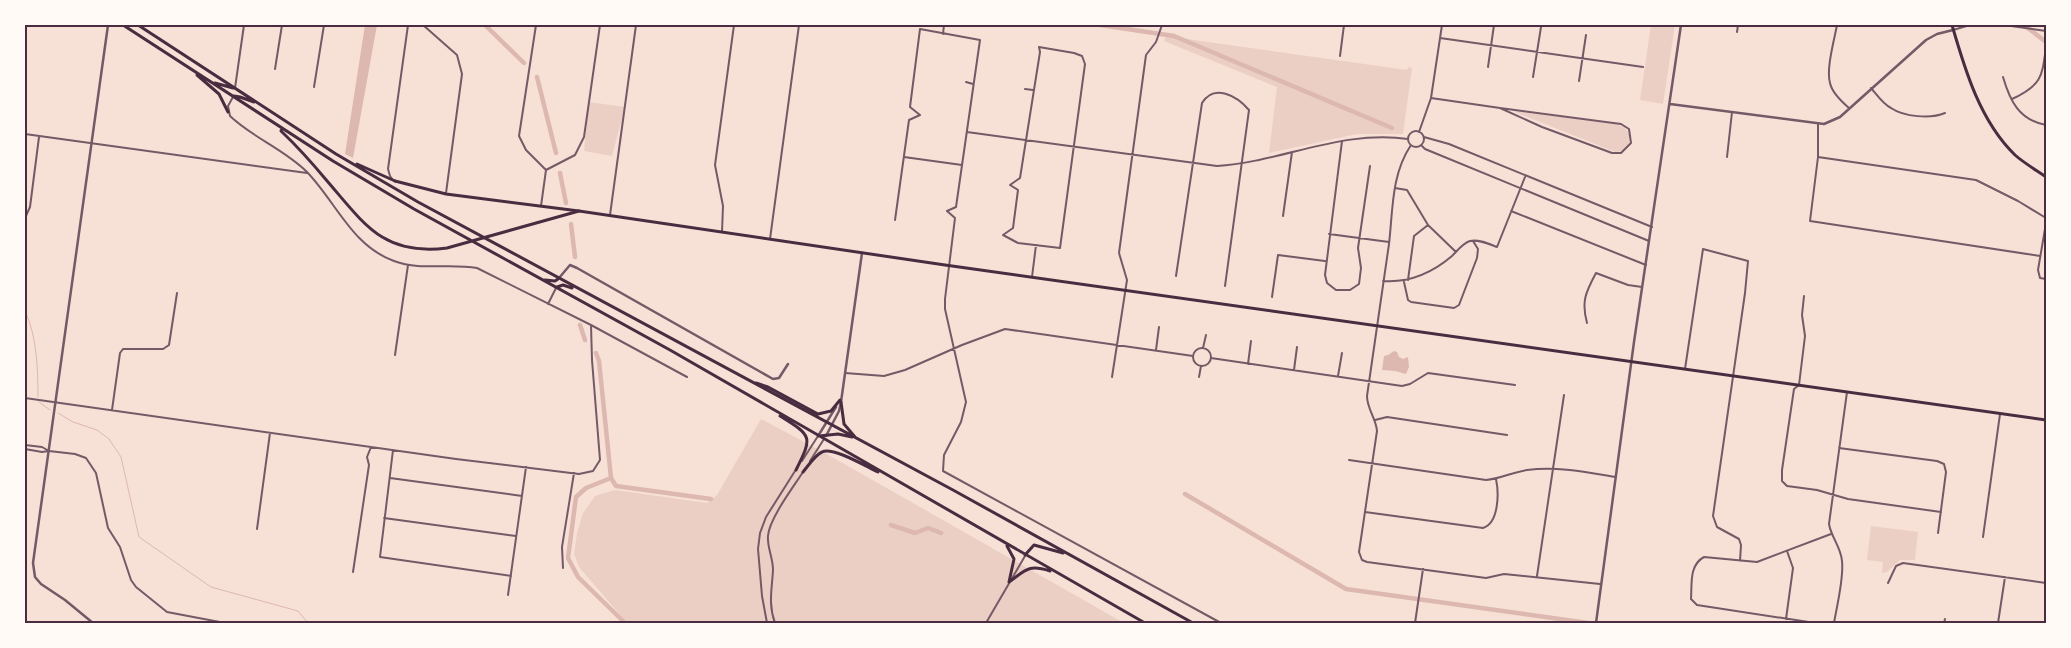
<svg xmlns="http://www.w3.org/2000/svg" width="2071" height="648" font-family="'Golos Text',sans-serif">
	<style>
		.green { fill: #ebcfc5 }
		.water { fill: #dcb8b0 }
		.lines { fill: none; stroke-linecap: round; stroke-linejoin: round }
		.stream { stroke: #dcb8b0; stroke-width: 1 }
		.canal { stroke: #dcb8b0; stroke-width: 4.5 }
		.minor { stroke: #755966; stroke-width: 2 }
		.tertiary { stroke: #755966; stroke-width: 2.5 }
		.secondary { stroke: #4a2c40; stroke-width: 3 }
		.trunk { stroke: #4a2c40; stroke-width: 3 }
		.neatline { fill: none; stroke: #4a2c40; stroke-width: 2 }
	</style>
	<rect width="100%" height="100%" fill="#f7e1d7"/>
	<path class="green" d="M1651 25H1675L1663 104 1640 100Z
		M1166 36 1407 70 1408 67 1412 68 1403 134H1357L1269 153 1277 87 1164 41Z
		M589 102 625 107 612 156 584 151Z
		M1516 111 1616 124 1624 127 1629 133V144L1622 151 1615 152 1515 112Z
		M761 419 825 453 1124 623H627L579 567 574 554 577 533 583 513 595 496 615 490 707 503 717 495Z
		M1871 526 1918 532 1915 560H1900L1887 572 1882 573 1883 562 1867 560Z"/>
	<path class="water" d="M365 25H377L353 158 345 154Z
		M1394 351 1397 352 1399 357 1403 359 1408 357 1409 367 1406 374 1395 371 1382 370 1384 356 1388 355Z"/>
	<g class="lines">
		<path class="stream" d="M25 311C37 336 38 370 38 397
			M39 402 50 410
			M58 413 73 422 97 430 109 439 121 457 139 537 211 587 298 611 308 623"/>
		<path class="canal" d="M485 25 524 63
			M1100 25 1174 36 1392 128
			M2024 25 2046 42
			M537 77 556 153
			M560 173 566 203
			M571 224 575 257
			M580 325 585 340
			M596 353 599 361 611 478 616 486 711 499
			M611 478 586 488 576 497 568 558 578 577 625 623
			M1185 494 1346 589 1588 623
			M891 525 915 533 928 528 941 533"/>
		<path class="minor" d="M423 25 457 55 462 74 446 193
			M536 25 519 136 526 150 546 170 541 206
			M1837 25C1834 41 1826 69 1830 83 1832 93 1842 102 1849 108
			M1858 25H1859
			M2004 25 2046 31
			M1953 30 1970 25
			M1737 32 1738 25
			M943 34 944 25
			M1440 38 1643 67
			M1039 47 1074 53 1082 56 1085 64 1060 248 1018 243 1003 235 1013 228 1018 190 1010 185 1020 178 1040 52Z
			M1340 56 1344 25
			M1488 67 1494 25
			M275 69 282 25
			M1533 77 1541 27
			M2003 77C2010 101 2019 120 2046 125
			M1579 81 1586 35
			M966 82 973 84
			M314 87 324 25
			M235 88 244 25
			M1871 88C1877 95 1883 104 1891 108 1904 117 1931 119 1945 113
			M1025 89 1033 90
			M233 97 228 106 230 116C253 138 284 149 307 172 336 202 352 246 394 261 421 271 449 263 477 268L591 325 687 377
			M1431 98 1500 108
			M2012 99C2042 85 2042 77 2046 47
			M1500 108 1621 124 1629 129 1631 143 1621 153H1612L1542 127Z
			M1818 124V157L1810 221 2040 256
			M1408 139a8 8 0 1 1 16 0a8 8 0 1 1-16 0Z
			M967 132 1217 166C1281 162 1343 129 1408 139
			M1419 132 1431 98 1442 25
			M25 134 307 173
			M1424 137 1449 144 1652 227
			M1342 141 1325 275 1327 283 1336 290H1350L1359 284 1361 268 1358 248 1370 166
			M1411 145C1391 175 1393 210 1389 244 1382 295 1374 345 1367 396 1367 409 1376 418 1377 431L1359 552 1362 560 1367 562 1486 578 1504 574 1600 584
			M1421 145 1425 149 1649 241
			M904 157 962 165
			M1727 157 1732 112
			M1818 157 1976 180 2018 201 2046 218
			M546 170 575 155 584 137 600 25
			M393 180 390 176 388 169 408 25
			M1395 188 1407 190 1428 225 1456 252
			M1511 211 1646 265
			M610 215 636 25
			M1283 216 1292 152
			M25 218 30 207 39 137
			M895 220 909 120 920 115 910 107 920 29 980 40 956 207 947 211 955 218 945 299V309L966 402 961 422 944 455 943 471 1221 623
			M2046 223 2038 270 2040 278 2046 279
			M722 232 723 206 715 165 734 25
			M1329 234 1389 242
			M770 239 799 25
			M1176 276 1202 103C1214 83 1237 96 1249 110L1225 286
			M1032 277 1036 245
			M1408 280 1414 236 1428 225
			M1383 281C1410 283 1432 273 1452 256 1457 251 1463 243 1470 241 1479 239 1489 244 1497 247L1525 177
			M1404 282 1408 300 1411 302 1454 308 1459 305 1477 258 1478 249 1473 241
			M1804 296 1802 315 1805 336 1799 385 1794 389 1782 470V481L1787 486 1817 490 1848 499 1941 512
			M1272 297 1278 255 1325 261
			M548 304 556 288
			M1587 323C1581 301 1586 292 1596 273L1628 285 1642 287
			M1203 348 1206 335
			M1193 357a9 9 0 1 1 18 0a9 9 0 1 1-18 0Z
			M1156 350 1159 327
			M395 355 408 265
			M1211 358 1402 386 1410 384 1428 373 1515 385
			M1248 364 1251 341
			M1685 369 1703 249 1748 261 1745 293 1713 516 1717 527 1739 539 1741 545 1740 561
			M1294 370 1297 347
			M845 373 884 376 905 370 962 345 1005 329 1193 356
			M1338 376 1342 353
			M1112 377 1127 280 1119 253 1146 55 1156 42 1162 25
			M1199 377 1201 366
			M25 398 456 459 579 474 593 471 600 460 592 360 591 325
			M112 410 120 353 123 349H163L169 345 177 293
			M1375 420 1387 417 1507 435
			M25 445 42 447 49 451
			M1839 448 1937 461 1944 464 1946 472 1938 533
			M25 449 42 452 49 451 75 454 86 458 96 473 108 528 120 547 131 580 136 587 167 612 225 623
			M393 450 380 557 511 576
			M1349 460 1486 480C1500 479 1513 472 1527 470 1557 466 1586 472 1616 477
			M802 461 818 436
			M810 461 824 439
			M390 478 522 496
			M1365 512 1483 528C1499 523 1499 493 1496 479
			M384 518 516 536
			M257 529 270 433
			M1983 537 2000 414
			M563 568 562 547 574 473
			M353 572 369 465 367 457 371 447
			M1537 576 1564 395
			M1888 583 1896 566 1903 563 2046 583
			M508 595 526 467
			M1786 619 1793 568 1787 551
			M767 623 762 596 758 549 760 533 766 517 795 471
			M775 623C768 604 772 589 773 570 773 558 767 547 768 536 769 519 794 486 803 472
			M986 623 1025 556
			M1415 623 1423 569
			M1815 623 1697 605 1691 599C1692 584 1689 565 1704 557L1757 562 1831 534
			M1834 623C1837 605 1844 578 1842 561 1841 547 1831 537 1829 524L1847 392
			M1944 623 1945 619
			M1998 623 2005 577"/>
		<path class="tertiary" d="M1670 104 1824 124 1840 117 1926 40 1937 34 1953 30
			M559 278 570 265 577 268 773 379 779 378 788 364
			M818 436 836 407
			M826 436 839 411 841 402 862 253
			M93 623 65 600 41 584 35 577 33 563 108 25
			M1596 623 1634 342 1681 25"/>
		<path class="secondary" d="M1952 25C1965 70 1980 121 2015 155 2024 163 2036 170 2046 177
			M395 181 446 194 579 211 945 265 2046 420"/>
		<path class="trunk" d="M123 25 333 161 414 209 670 350 1145 623
			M138 25 336 154 418 202 953 490 1193 623
			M197 75 219 94 228 112
			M215 83 233 88
			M234 96 240 97 254 102
			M282 129 281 131C298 147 313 164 328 182 365 225 384 256 447 248L579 211
			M357 164 395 181
			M545 280 555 281 558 279
			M557 287 563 285 572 288
			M756 383 768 387 818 414 831 411 840 400
			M841 402 844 424 855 437
			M780 416C812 436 813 436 796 470
			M819 436 838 434 852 437
			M803 472C808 466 815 455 822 452 832 446 867 467 878 472
			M1007 546 1014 559 1009 582
			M1025 555 1034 545 1063 553
			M1009 582C1026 570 1028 564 1050 571"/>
	</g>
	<rect width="2071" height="648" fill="none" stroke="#fffaf5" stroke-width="52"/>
	<rect x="26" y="26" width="2019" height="596" class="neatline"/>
</svg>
